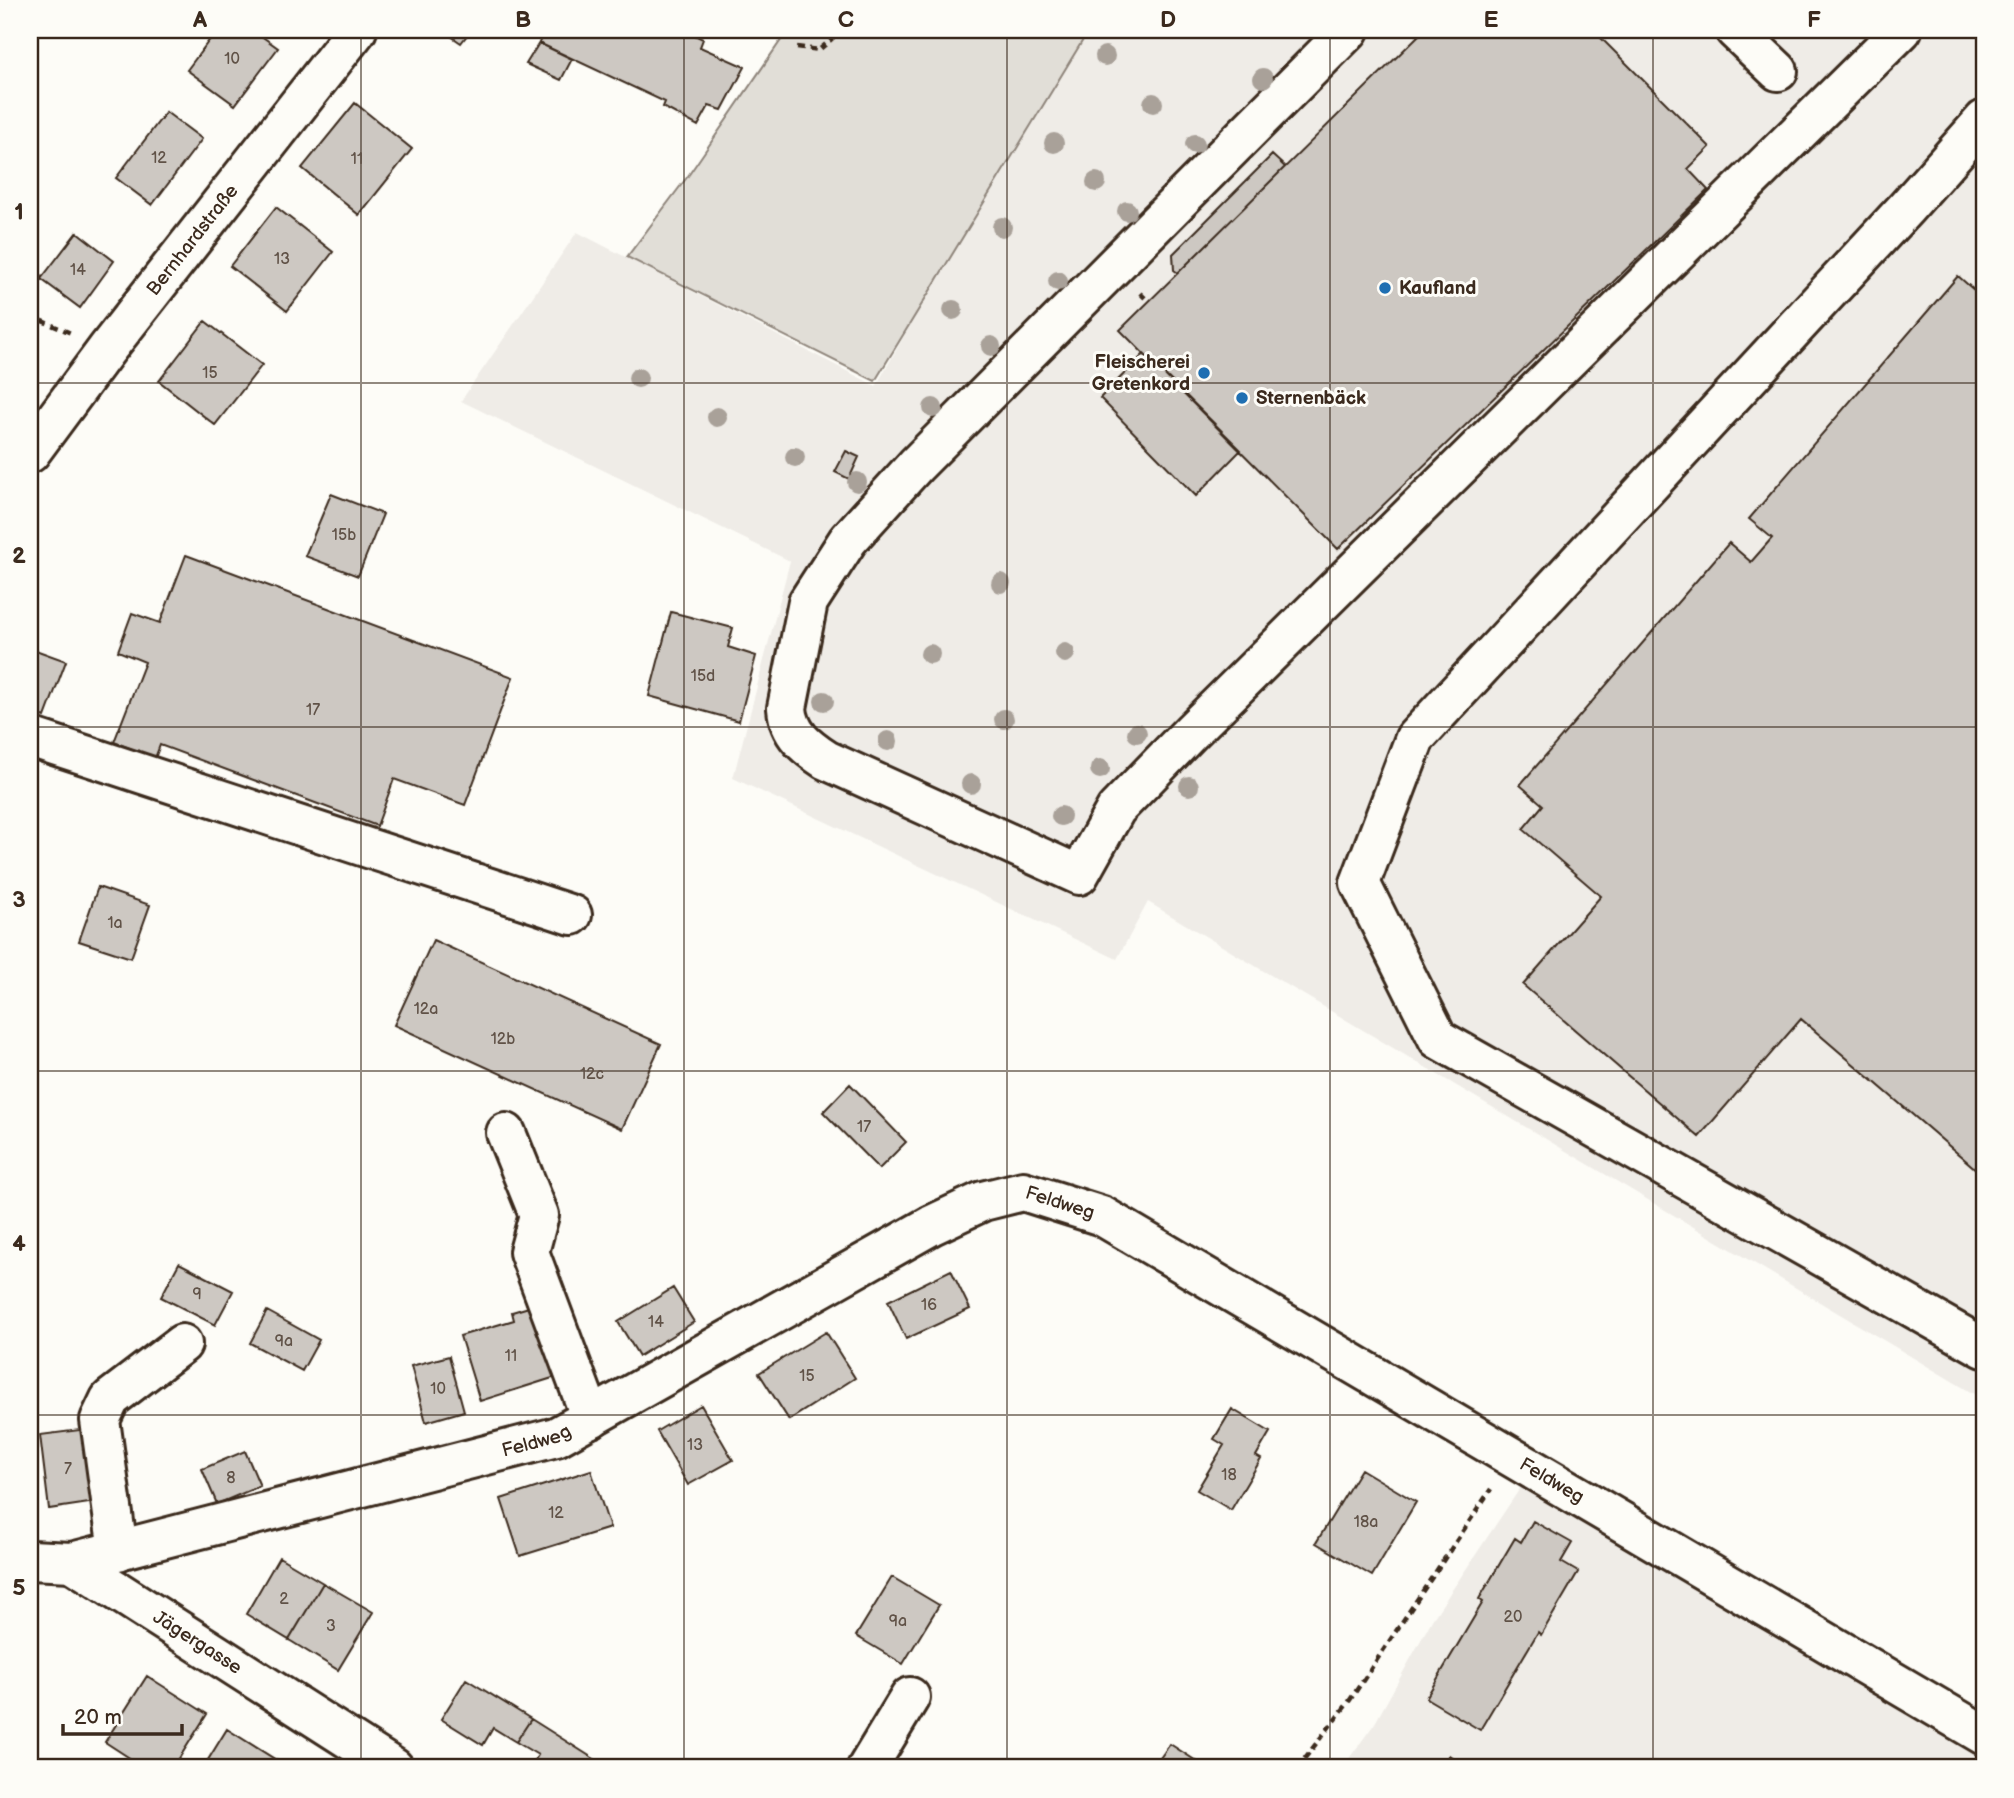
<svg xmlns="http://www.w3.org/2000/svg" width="2014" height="1798" font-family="'Balsamiq Sans',sans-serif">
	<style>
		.built { fill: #efece7 }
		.green { fill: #e1ded7; stroke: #8e847a; stroke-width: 2 }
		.building { fill: #cdc8c2; stroke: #3b2a1e; stroke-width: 2 }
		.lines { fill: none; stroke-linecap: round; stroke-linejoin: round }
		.minor-casing { stroke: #3b2a1e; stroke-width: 44 }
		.path { stroke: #3b2a1e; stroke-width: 4.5; stroke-dasharray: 7 5; stroke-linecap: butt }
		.minor { stroke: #fdfcf7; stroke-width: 38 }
		.tree { fill: #a9a199 }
		.grid { fill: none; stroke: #3b2a1e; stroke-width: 2; stroke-opacity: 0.55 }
		.poi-dot { fill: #1f6fb2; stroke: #fdfcf7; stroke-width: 2.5 }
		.labels { text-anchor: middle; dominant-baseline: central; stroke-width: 6; stroke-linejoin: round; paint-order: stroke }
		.number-label { font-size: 16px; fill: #605247 }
		.street-label { font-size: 19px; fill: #3b2a1e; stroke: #fdfcf7 }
		.poi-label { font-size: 19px; font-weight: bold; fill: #3b2a1e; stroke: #fdfcf7; text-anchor: start }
		.neatline { fill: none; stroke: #3b2a1e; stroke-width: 2.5 }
		.grid-label { font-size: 23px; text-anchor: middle; font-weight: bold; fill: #3b2a1e }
	</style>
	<rect width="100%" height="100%" fill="#fdfcf7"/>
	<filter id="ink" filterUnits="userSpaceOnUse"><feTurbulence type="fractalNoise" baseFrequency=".0143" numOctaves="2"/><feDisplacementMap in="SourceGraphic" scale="14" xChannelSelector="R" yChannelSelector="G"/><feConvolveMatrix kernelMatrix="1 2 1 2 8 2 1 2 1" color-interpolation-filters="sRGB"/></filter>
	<g filter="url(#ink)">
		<path class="built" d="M1076 30H1984V1400L1148 902 1117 959 733 778 790 561 461 401 577 232 876 386Z
			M1533 1469 1984 1735V1768H1342L1375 1723 1432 1620Z"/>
		<path class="green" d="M788 30H1089L875 381 627 257 688 176Z"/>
		<path class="building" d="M217 30H253L278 48 235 105 187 70Z
			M442 30H471L461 43Z
			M544 30H684L703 39 700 47 745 67 722 110 709 106 698 126 663 107 665 102 539 43Z
			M1424 30H1593L1710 147 1688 169 1708 190 1338 549 1120 330Z
			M539 43 572 59 561 80 526 64Z
			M355 103 412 149 359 215 302 168Z
			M166 112 202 139 152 205 116 178Z
			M1272 155 1285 167 1178 273 1174 270 1173 254Z
			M276 207 333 252 287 311 230 266Z
			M77 232 114 261 80 308 41 279Z
			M1958 276 1984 299V1176L1801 1019 1699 1137 1523 985 1601 896 1523 829 1543 805 1520 785 1729 543 1751 562 1772 538 1749 519Z
			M205 321 262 365 215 425 159 381Z
			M1144 354 1241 450 1196 496 1100 398Z
			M846 451 859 457 849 479 835 472Z
			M331 494 383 514 358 576 305 556Z
			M186 555 513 677 465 805 394 779 377 826 160 745 155 758 114 742 145 662 118 651 132 613 160 623Z
			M671 612 733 628 728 647 756 656 739 721 649 696Z
			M30 648 66 661 45 717 30 711Z
			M98 887 150 905 131 958 79 941Z
			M433 940 661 1044 622 1129 394 1025Z
			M850 1084 906 1142 879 1169 823 1112Z
			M179 1263 233 1291 215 1325 161 1297Z
			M951 1270 970 1309 906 1339 888 1301Z
			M673 1288 694 1322 639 1356 618 1322Z
			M539 1304 562 1375 480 1401 460 1336 514 1320 512 1312Z
			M267 1311 319 1340 302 1371 250 1343Z
			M826 1332 855 1378 789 1420 759 1373Z
			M449 1356 464 1411 426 1422 411 1366Z
			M701 1405 733 1460 688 1485 657 1431Z
			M1232 1409 1270 1432 1256 1456 1261 1459 1231 1510 1197 1490 1224 1445 1214 1439Z
			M87 1429 96 1502 49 1509 40 1435Z
			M245 1451 260 1486 217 1504 202 1469Z
			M1361 1469 1416 1502 1372 1576 1316 1543Z
			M591 1470 610 1528 520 1556 501 1499Z
			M1533 1521 1572 1543 1561 1562 1578 1572 1541 1635 1538 1632 1480 1730 1426 1698 1483 1602 1479 1599 1515 1538 1521 1542Z
			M279 1557 323 1583 289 1640 246 1614Z
			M892 1577 939 1605 903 1664 856 1636Z
			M323 1583 373 1612 338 1670 289 1640Z
			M147 1676 207 1714 173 1768H145L105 1742Z
			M466 1679 531 1719 516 1742 493 1728 483 1745 441 1719Z
			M531 1719 599 1762 595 1768H530L538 1755 516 1742Z
			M227 1729 289 1768H203Z
			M1170 1744 1207 1768H1153Z
			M1449 1755 1467 1768H1439Z"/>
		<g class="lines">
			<g class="minor-casing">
				<g id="minor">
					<path d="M1349 30 916 465 848 540 808 602 787 708C789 734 806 747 826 760L1079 875 1116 809 1192 731 1902 30"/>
					<path d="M1735 30 1778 71"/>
					<path d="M1984 120 1906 208 1415 738 1360 883 1438 1039 1984 1348"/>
					<path id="s1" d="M30 453 107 349 357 30"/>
					<path d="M30 737 572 915"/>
					<path d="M506 1133 539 1215 529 1252 591 1418"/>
					<path d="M118 1551 100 1420 110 1399 182 1344"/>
					<path id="s2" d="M30 1560 72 1562 556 1437 932 1225 983 1201 1023 1191 1102 1216 1984 1735"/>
					<path id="s3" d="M72 1562 394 1768"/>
					<path d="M867 1768 910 1697"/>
				</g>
			</g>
			<path class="path" d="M797 47 819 50 842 30
				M1140 293 1149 302
				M30 316 71 333
				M1297 1768 1348 1703 1491 1489"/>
			<use href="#minor" class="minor"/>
		</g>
		<g class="tree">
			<circle cx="1105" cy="56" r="10"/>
			<circle cx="1263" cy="78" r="10"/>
			<circle cx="1153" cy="103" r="10"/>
			<circle cx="1054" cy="143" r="10"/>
			<circle cx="1195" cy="144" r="10"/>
			<circle cx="1096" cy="182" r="10"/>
			<circle cx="1127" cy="211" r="10"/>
			<circle cx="1002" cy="227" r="10"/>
			<circle cx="1058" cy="281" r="10"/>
			<circle cx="953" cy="310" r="10"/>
			<circle cx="991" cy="346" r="10"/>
			<circle cx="638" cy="378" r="10"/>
			<circle cx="933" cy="408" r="10"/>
			<circle cx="717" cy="417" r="10"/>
			<circle cx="795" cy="457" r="10"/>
			<circle cx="857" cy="482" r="10"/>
			<circle cx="1001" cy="583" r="10"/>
			<circle cx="1065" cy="653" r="10"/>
			<circle cx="930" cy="654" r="10"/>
			<circle cx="824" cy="701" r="10"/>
			<circle cx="1004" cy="719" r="10"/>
			<circle cx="1137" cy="733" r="10"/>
			<circle cx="888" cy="741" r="10"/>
			<circle cx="1100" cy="769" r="10"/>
			<circle cx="971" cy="784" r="10"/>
			<circle cx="1189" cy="786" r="10"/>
			<circle cx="1061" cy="816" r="10"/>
		</g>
	</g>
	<path class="grid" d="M361 30V1768M684 30V1768M1007 30V1768M1330 30V1768M1653 30V1768M30 383H1984M30 727H1984M30 1071H1984M30 1415H1984"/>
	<g class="poi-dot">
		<circle cx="1385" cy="288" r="7"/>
		<circle cx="1204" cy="373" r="7"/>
		<circle cx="1242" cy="398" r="7"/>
	</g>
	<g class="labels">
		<g class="number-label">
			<text x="232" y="59">10</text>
			<text x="159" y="158">12</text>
			<text x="357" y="159">11</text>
			<text x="282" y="259">13</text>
			<text x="78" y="270">14</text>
			<text x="210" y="373">15</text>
			<text x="344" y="535">15b</text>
			<text x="703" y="676">15d</text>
			<text x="313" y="710">17</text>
			<text x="115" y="923">1a</text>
			<text x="426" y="1009">12a</text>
			<text x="503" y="1039">12b</text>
			<text x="592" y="1074">12c</text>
			<text x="864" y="1127">17</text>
			<text x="197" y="1294">9</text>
			<text x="929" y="1305">16</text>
			<text x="656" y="1322">14</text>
			<text x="284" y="1341">9a</text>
			<text x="511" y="1356">11</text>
			<text x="807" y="1376">15</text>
			<text x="438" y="1389">10</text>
			<text x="695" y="1445">13</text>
			<text x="68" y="1469">7</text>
			<text x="1229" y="1475">18</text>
			<text x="231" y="1478">8</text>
			<text x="556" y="1513">12</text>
			<text x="1366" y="1522">18a</text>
			<text x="284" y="1599">2</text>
			<text x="1513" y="1617">20</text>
			<text x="898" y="1621">9a</text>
			<text x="331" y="1626">3</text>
		</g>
		<g class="street-label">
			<text stroke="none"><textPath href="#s1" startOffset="268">Bernhardstraße</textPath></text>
			<text stroke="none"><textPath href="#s2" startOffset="1110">Feldweg</textPath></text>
			<text stroke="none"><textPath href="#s2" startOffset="522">Feldweg</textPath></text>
			<text stroke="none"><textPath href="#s2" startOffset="1676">Feldweg</textPath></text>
			<text stroke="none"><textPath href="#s3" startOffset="149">Jägergasse</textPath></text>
		</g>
		<g class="poi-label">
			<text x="1399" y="288">Kaufland</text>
			<text x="1190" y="362" text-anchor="end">Fleischerei<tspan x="1190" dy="22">Gretenkord</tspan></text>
			<text x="1256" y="398">Sternenbäck</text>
		</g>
	</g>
	<rect width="2014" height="1798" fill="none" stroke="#fdfcf7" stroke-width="77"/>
	<path d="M63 1724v10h119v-10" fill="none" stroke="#3b2a1e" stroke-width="3.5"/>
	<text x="74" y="1724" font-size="21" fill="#3b2a1e" stroke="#fdfcf7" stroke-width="5" paint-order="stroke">20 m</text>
	<rect x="38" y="38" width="1938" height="1721" class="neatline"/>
	<g class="grid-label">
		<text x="200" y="27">A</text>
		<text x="523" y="27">B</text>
		<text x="846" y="27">C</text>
		<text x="1168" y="27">D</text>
		<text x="1491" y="27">E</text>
		<text x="1814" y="27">F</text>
		<text x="19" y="219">1</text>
		<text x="19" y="563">2</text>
		<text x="19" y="907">3</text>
		<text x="19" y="1251">4</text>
		<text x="19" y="1595">5</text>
	</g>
</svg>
